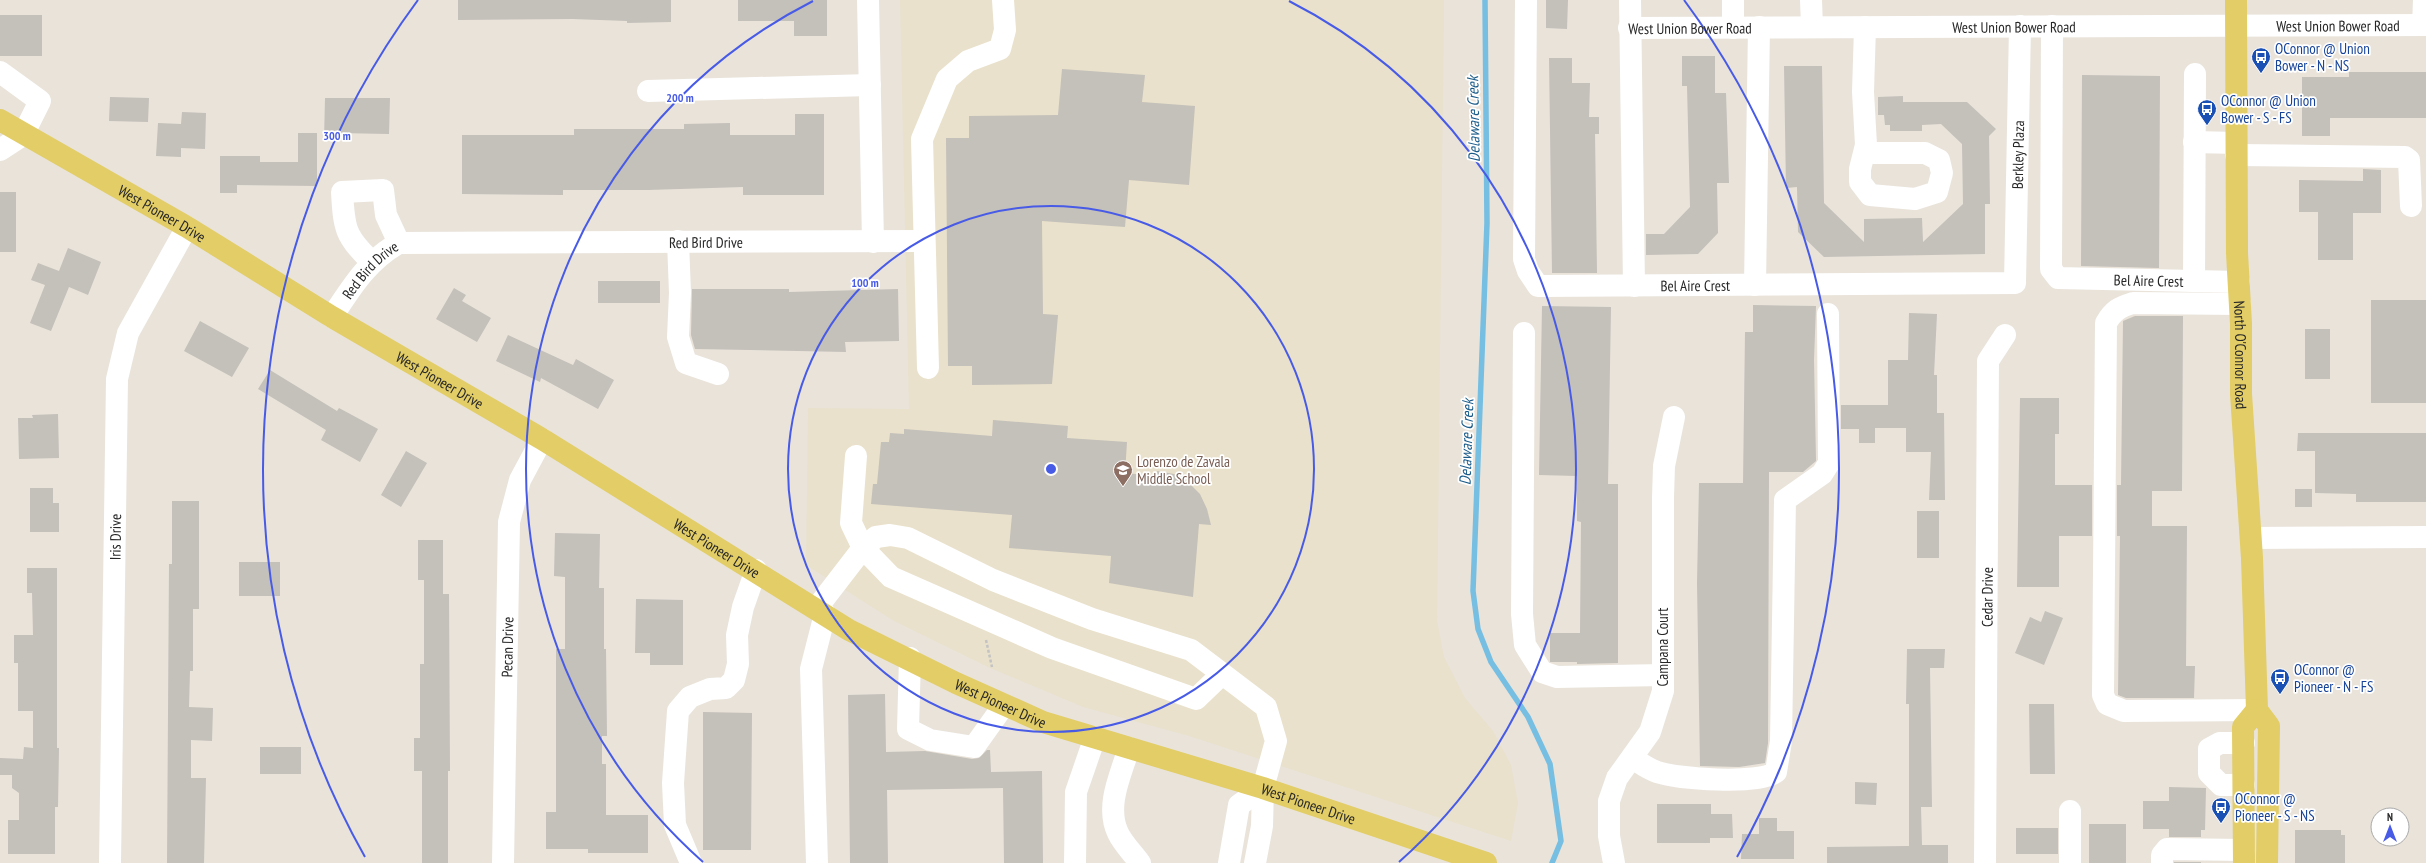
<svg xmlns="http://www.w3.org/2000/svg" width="2426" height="863" font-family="'PT Sans Narrow',sans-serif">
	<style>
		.education { fill: #e9e1cb }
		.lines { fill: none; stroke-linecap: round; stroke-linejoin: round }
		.stream { stroke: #76bee2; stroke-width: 5.5 }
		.building { fill: #c4c0ba }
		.path { stroke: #c3c3c3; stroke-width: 2.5; stroke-dasharray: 3 2; stroke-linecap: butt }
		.minor { stroke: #fff; stroke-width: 22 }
		.major { stroke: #e2cd66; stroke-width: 22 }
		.ring { fill: none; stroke: #485be7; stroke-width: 2 }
		.labels { text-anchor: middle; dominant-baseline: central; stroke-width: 3.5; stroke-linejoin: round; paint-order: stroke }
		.street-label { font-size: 15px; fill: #272727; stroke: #fff }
		.transit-label { font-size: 15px; fill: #164399; stroke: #fff; text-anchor: start }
		.education-label { font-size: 15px; fill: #785e54; stroke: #fff; text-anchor: start }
		.water-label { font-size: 16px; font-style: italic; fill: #1a5b89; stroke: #fff }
		.centre { fill: #485be7; stroke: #fff; stroke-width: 2 }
		.ring-label { font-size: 12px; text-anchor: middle; font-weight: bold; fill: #485be7; stroke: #fff; stroke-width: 3.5; stroke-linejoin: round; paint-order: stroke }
	</style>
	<rect width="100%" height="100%" fill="#e9e3da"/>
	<path class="education" d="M900 0H1444L1437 621 1444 657 1465 698 1493 731 1511 765 1518 803 1511 841 1189 736 1083 707 988 667 894 621 806 565 808 408 909 409Z"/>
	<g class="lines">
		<path class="stream" d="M1485 0 1487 223 1473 591 1478 629 1491 662 1528 717 1550 764 1561 841 1552 863"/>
	</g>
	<path class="building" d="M458 0H671V22L627 23V21L573 19 458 20Z
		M738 0H827V36H794V21H738Z
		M1546 0H1568L1567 29 1546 28Z
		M0 15H42V56H0Z
		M1682 56H1715V93H1726L1729 183H1717L1718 233 1698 254 1646 255V234H1664L1690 207 1687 86H1682Z
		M1549 58H1572V83H1590L1589 117H1599V134H1595L1597 273H1552Z
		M1784 66H1822L1824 203 1864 242V219L1922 218 1923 242 1963 204 1962 144 1941 124 1922 125V131H1890V125H1885L1884 115H1878V97L1903 96V102H1967L1996 129 1989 136 1990 204H1985V254L1824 257 1798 232 1797 187 1786 188Z
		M1062 69 1145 75 1142 102 1195 106 1189 185 1129 180 1125 227 1042 221 1043 314 1058 315 1052 384 972 385V366H948L946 138H969V116L1058 115Z
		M2349 72H2426V118H2330V136H2302V77H2349Z
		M2082 75 2160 76 2159 268 2081 266Z
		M110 97 149 98 148 122 109 121Z
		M325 98H390L389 134 338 133V140H324Z
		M182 112 206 113 205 149 181 148V157L156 156 158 123 181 124Z
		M795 114H824V195H743V187L648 190H563V195L462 194V135H574V129H684V124L730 123V135H795Z
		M298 133H317V186L237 185V193H220V156H260V162H298Z
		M2363 169 2381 170V213H2353V260H2318V212H2299V180L2363 181Z
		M0 192H16V252H0Z
		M68 248 101 262 88 295 69 287 51 331 30 323 45 285 31 280 38 263 59 271Z
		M598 281H660V303H598Z
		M454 288 466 295 462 301 491 318 477 342 436 319Z
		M692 289H789V292L898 289 899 341 845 342 846 352 695 349 691 335Z
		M2371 300H2426V403H2371Z
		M1753 305 1816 306 1814 360 1816 461 1803 472H1769L1768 743 1765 763 1739 767 1700 766 1697 583 1699 483H1743L1745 332H1753Z
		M1542 306 1611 307 1608 484H1618V663L1577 664V662H1550V633H1580L1581 522 1577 521V476L1539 475Z
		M1909 313 1937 314 1934 375H1937V413H1944L1945 500H1929L1931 452H1906V428H1875V443H1859V429H1841V405H1888V360H1908Z
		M2135 316H2183L2182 491H2152V526H2187L2186 666H2195L2194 698H2126L2118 695 2120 536H2117V485H2121L2123 321Z
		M200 321 249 348 232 377 184 351Z
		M2305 329H2330V379H2305Z
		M508 335 573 365 576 359 614 380 598 409 541 378 540 382 496 361Z
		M270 370 337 411 339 408 378 429 360 462 321 440 326 430 258 389Z
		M2020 398H2059V434H2055V485H2092V536H2059V587H2017Z
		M58 414 59 458 19 459 18 418H33L32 415Z
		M993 420 1068 426 1067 438 1127 442 1125 473 1158 476 1157 471 1174 474 1188 482 1200 494 1207 509 1211 525 1199 524 1193 597 1109 583 1111 556 1009 548 1012 515 871 504 873 484H877L881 442H889L890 433 904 434V429L992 436Z
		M2298 433H2426V502H2356V494L2315 493V451H2297Z
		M406 451 427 463 401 507 381 495Z
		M30 488H53V503H59V532H30Z
		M2295 489H2312V507H2295Z
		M172 501H199V609H193V671H190L189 707 213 708 212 741 191 740V778H206L204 863H167L169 564H172Z
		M1917 511H1939V558H1917Z
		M555 533 600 534 599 588H604V649H606L607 736H602V764H606V815H648V853H588V849H546V812H556V649H565V577L554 576Z
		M418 540H443V594H449L450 771H448V863H422V771H414V738H420V664H424V580H418Z
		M239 562H280V596H239Z
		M27 568H57V748H59L58 807H55V854H8V820H19V793L12 788V775H0V758L23 759 24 747 33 748V711H18V663H14V635H33L32 593H27Z
		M636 599 683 600V665H650V653H635Z
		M2045 611 2063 618 2044 665 2015 653 2030 617 2041 622Z
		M1907 649H1945L1944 668H1930L1932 807H1921L1922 845H1948V863H1827V847L1909 846V704H1906Z
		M885 694 886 752 925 751 972 759 979 758 987 750H990L991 772 1042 771 1043 863H1004L1003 788 887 790 888 863H850L848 695Z
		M2029 704H2054L2055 774H2030Z
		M703 712 752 713 751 850H703Z
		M260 747H301V774H260Z
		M1855 782 1877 783 1876 805 1855 804Z
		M2169 787 2206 788 2205 830H2201V837H2169V829H2143V801H2169Z
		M1657 804H1711V814H1732L1733 838H1710V843H1657Z
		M1759 818H1777V831H1794V859H1741L1742 834H1759Z
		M2089 824H2126V863H2089Z
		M2016 828H2058V854H2016Z
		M2295 830H2341V835H2345V863H2295Z
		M2174 862H2201V863H2174Z"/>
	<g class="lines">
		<path class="path" d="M986 640 992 667"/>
		<g class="minor">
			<path d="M868 0 873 242"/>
			<path id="s1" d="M1526 0 1524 259 1528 271 1538 286 2015 283 2020 26"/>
			<path d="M1630 0 1634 286"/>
			<path d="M1811 0 1812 27"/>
			<path d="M2423 25 2424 0"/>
			<path id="s2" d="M2052 26 2051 269 2058 278 2239 282"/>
			<path id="s3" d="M1629 28 2426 25"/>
			<path d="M1733 28V0"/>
			<path d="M0 72 40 101 23 135 0 150"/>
			<path d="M648 91 870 85"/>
			<path d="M2194 142 2236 143"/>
			<path d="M1864 153H1925L1939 160 1942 173 1937 192 1915 199 1870 195 1860 182V169L1866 145 1863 92 1865 27"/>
			<path d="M2236 155 2405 157 2409 160 2411 206"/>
			<path d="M678 241 680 293 678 337 686 363 718 374"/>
			<path d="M372 262C345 237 344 228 342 192L383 190 386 215 399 243"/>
			<path d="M2194 281 2195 74"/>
			<path d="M1755 285 1759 27"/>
			<path d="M2240 304 2133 303C2119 307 2113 311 2106 323L2103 695 2107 704 2124 711 2257 710"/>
			<path id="s4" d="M332 317C351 288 368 260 399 243L924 241"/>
			<path d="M1524 333 1522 614 1525 645 1542 672 1557 677 1663 675"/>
			<path d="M928 368 922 139 947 79 968 61 1000 49 1005 30 1003 0"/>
			<path d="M856 456 851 523 863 548 891 577 1052 648 1196 699 1222 674"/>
			<path d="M2251 538 2426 537"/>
			<path d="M816 609 863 548 876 537 890 535 908 538 993 580 1092 619 1191 650 1266 707 1276 741 1263 788 1262 826 1255 863"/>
			<path d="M910 658 908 729 930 740 974 747 1004 705"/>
			<path d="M2244 743H2220L2209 749V773L2221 785H2244"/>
			<path d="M1129 748C1121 774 1105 806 1118 833 1123 844 1133 853 1140 863"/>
			<path d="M1632 758C1640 763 1648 769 1657 772 1679 779 1757 785 1776 772L1781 741 1785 500 1822 474 1829 463 1828 314"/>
			<path id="s5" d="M110 863 117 379 128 333 187 227"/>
			<path id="s6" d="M503 863 509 522 520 480 542 439"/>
			<path d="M691 863 675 825 673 783 678 711 690 697 710 689 726 688 734 680 738 664 737 635 743 607 756 570"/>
			<path d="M817 863 811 669 825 614"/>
			<path d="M1075 863 1076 792 1095 737"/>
			<path d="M1229 863 1239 805 1263 788"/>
			<path d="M1614 863 1609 836V801L1617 778 1650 732 1663 691V497L1664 466 1674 417"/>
			<path id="s7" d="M1985 863 1988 361 2005 335"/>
			<path d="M2070 863V811"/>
			<path d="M2162 863V855L2167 849 2244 850"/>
		</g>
		<g class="major">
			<path id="s8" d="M2236 0 2237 253 2241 324V394L2252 558 2257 710 2269 726 2267 863"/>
			<path id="s9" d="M0 120 187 227 332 317 542 439 849 630 956 683 1043 722 1263 788 1486 863"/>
			<path d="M2244 863 2243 727 2257 710"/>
		</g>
	</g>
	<g class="ring">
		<circle cx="1051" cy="469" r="263"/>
		<path d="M703 862A525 525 0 0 1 813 1M1289 1A525 525 0 0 1 1399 862"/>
		<path d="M365 857A788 788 0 0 1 418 0M1684 0A788 788 0 0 1 1737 857"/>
	</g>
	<defs>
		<g id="bus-pin" transform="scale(1)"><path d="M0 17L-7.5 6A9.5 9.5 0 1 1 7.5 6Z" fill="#1a4fb4" stroke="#fff"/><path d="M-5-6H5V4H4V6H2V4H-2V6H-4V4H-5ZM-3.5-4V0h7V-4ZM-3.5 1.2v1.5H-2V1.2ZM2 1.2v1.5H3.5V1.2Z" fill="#fff"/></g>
		<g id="school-pin" transform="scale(1)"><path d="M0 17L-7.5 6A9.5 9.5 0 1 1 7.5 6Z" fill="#8d6e63" stroke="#fff"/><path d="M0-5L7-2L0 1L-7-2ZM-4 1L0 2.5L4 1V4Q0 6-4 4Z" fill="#fff"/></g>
	</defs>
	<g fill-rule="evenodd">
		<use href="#bus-pin" x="2261" y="57"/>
		<use href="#bus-pin" x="2207" y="109"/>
		<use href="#school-pin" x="1123" y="470"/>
		<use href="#bus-pin" x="2280" y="678"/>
		<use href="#bus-pin" x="2221" y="807"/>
	</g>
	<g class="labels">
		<g class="street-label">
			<text stroke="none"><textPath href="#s3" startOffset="61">West Union Bower Road</textPath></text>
			<text stroke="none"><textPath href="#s3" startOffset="709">West Union Bower Road</textPath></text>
			<text stroke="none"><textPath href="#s3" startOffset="385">West Union Bower Road</textPath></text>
			<text stroke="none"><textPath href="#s1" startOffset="895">Berkley Plaza</textPath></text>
			<text stroke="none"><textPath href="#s9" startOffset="187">West Pioneer Drive</textPath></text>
			<text stroke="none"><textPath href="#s4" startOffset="408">Red Bird Drive</textPath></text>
			<text stroke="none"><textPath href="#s4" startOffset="61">Red Bird Drive</textPath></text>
			<text stroke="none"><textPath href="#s2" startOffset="345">Bel Aire Crest</textPath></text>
			<text stroke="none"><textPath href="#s1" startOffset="447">Bel Aire Crest</textPath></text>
			<text stroke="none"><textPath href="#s8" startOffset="355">North O'Connor Road</textPath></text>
			<text stroke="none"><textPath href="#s9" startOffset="511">West Pioneer Drive</textPath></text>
			<text stroke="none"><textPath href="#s5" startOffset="326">Iris Drive</textPath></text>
			<text stroke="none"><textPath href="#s9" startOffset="835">West Pioneer Drive</textPath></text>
			<text stroke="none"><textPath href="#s7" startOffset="266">Cedar Drive</textPath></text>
			<text stroke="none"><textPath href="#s6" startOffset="216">Pecan Drive</textPath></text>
			<text transform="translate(1662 647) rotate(-90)">Campana Court</text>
			<text stroke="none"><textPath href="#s9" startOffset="1159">West Pioneer Drive</textPath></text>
			<text stroke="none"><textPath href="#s9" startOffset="1483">West Pioneer Drive</textPath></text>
		</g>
		<g class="transit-label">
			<text x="2275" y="48">OConnor @ Union<tspan x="2275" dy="17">Bower - N - NS</tspan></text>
			<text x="2221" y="100">OConnor @ Union<tspan x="2221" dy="17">Bower - S - FS</tspan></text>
			<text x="2294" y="669">OConnor @<tspan x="2294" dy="17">Pioneer - N - FS</tspan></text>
			<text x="2235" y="798">OConnor @<tspan x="2235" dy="17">Pioneer - S - NS</tspan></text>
		</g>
		<g class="education-label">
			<text x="1137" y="461">Lorenzo de Zavala<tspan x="1137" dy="17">Middle School</tspan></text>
		</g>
		<g class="water-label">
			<text transform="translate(1473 119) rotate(-91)">Delaware Creek</text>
			<text transform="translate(1466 442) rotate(-88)">Delaware Creek</text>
		</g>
	</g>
	<circle cx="1051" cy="469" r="6" class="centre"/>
	<g class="ring-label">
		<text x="680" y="102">200 m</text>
		<text x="337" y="140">300 m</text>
		<text x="865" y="287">100 m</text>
	</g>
	<g transform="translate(2390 827)"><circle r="19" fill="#ffffff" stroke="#a9a9a9"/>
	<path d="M0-3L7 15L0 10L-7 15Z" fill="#485be7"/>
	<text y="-6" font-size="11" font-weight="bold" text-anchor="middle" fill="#272727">N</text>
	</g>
</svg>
